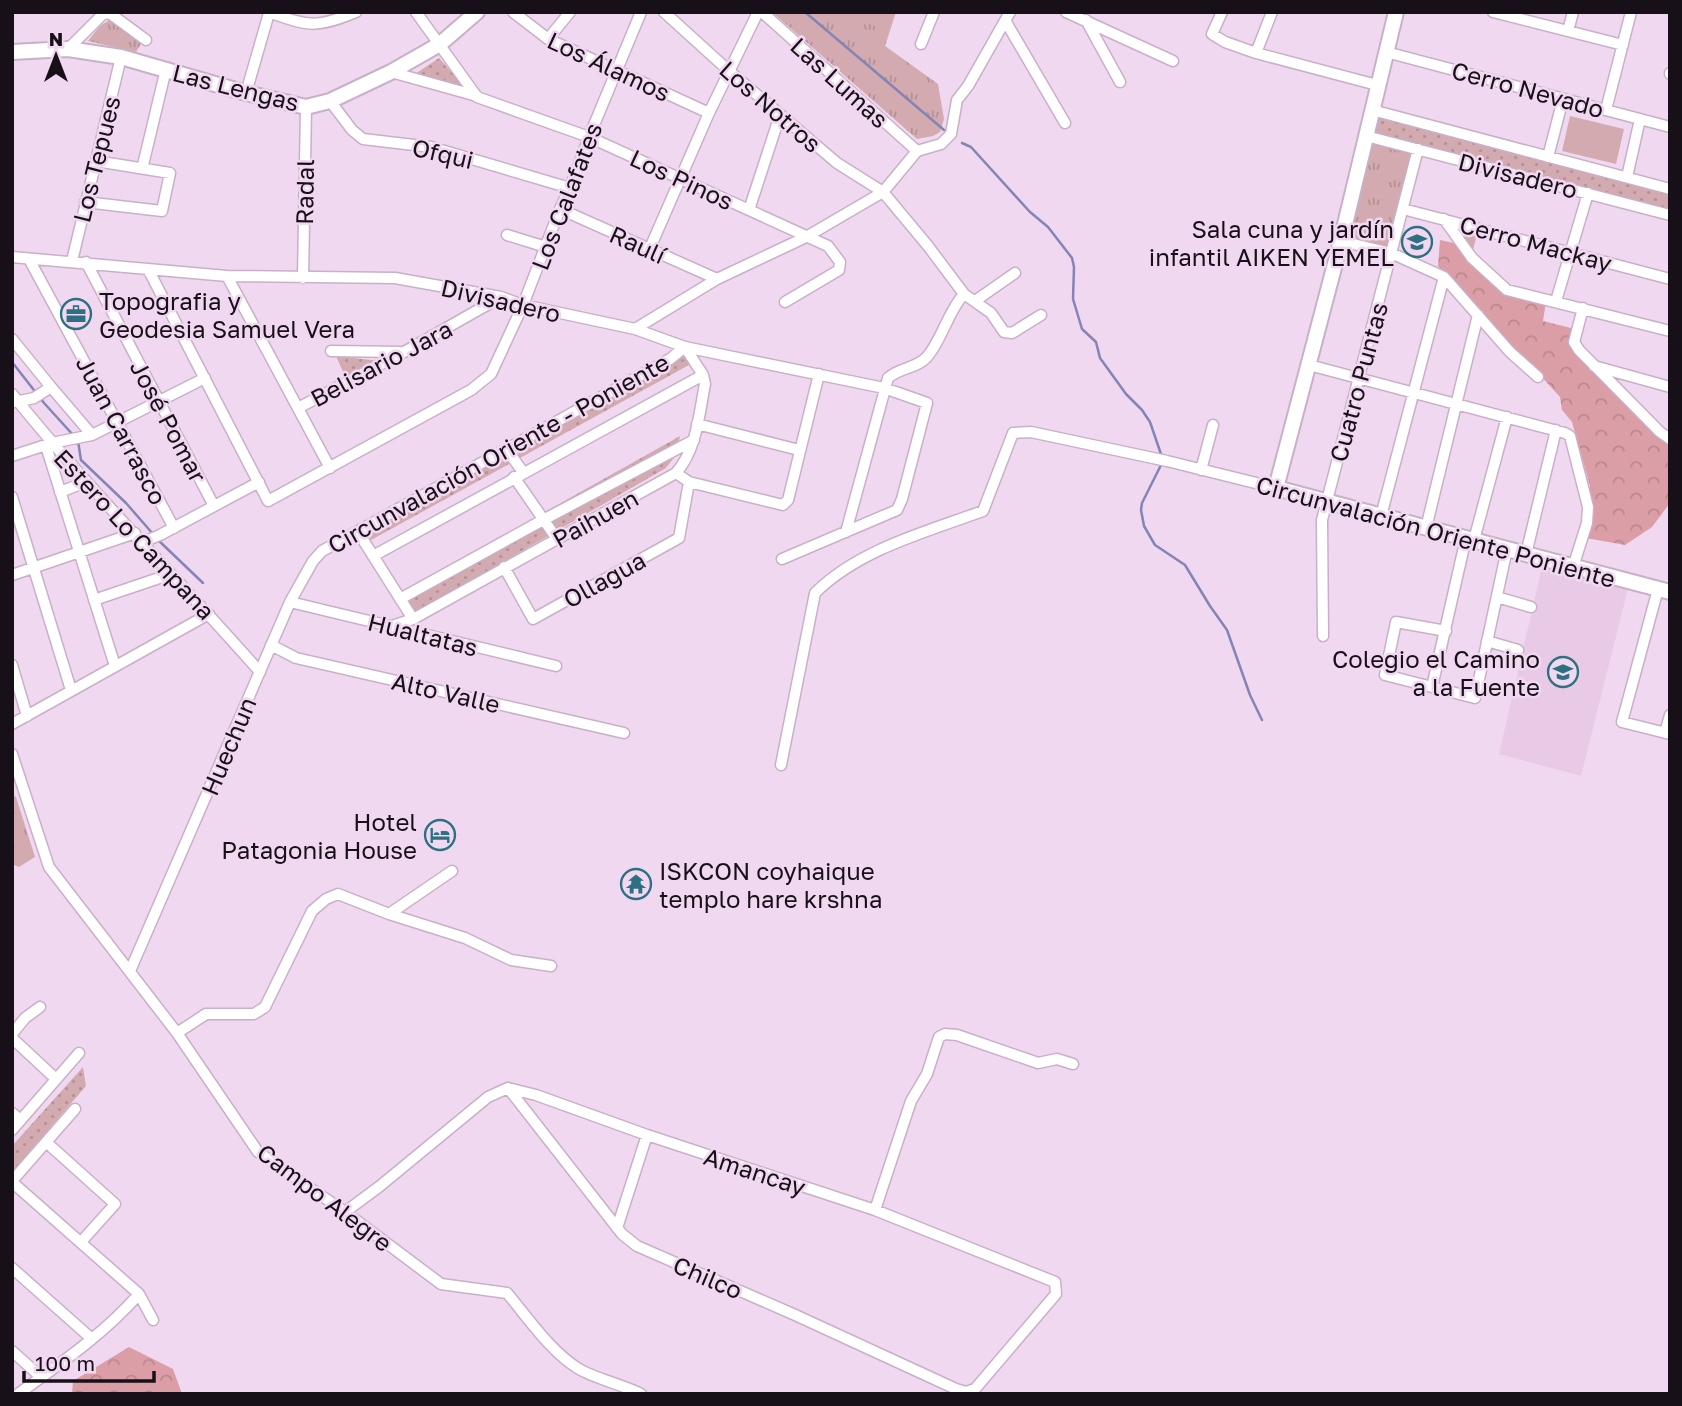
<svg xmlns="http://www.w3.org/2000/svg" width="1682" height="1406" font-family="'Golos Text',sans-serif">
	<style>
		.built { fill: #e8cae7 }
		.grass { fill: url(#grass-dots) }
		.forest { fill: url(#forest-crowns) }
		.park { fill: url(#park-tufts) }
		.garden { fill: #d2aaaf }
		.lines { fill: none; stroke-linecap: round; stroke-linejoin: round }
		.stream { stroke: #8484b5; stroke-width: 2.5 }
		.street-casing { stroke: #c8b0c7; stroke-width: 13 }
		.secondary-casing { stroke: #c8b0c7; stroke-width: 18 }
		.street { stroke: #fff; stroke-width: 10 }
		.secondary { stroke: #fff; stroke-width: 14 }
		.labels { text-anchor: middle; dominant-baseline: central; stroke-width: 5; stroke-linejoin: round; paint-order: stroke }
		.street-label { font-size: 24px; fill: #181018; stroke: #f1d8f1 }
		.poi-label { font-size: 24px; fill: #181018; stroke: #f1d8f1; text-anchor: end }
	</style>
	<defs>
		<pattern id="grass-dots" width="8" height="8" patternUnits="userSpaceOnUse" patternTransform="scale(1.75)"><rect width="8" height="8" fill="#d2aaaf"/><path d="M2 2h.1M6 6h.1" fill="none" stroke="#b49196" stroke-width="1.8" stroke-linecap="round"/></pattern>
		<pattern id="forest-crowns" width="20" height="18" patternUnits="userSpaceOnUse" patternTransform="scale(1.75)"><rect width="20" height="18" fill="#db9ea6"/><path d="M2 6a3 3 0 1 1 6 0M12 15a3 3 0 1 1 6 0" fill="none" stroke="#bb878e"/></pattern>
		<pattern id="park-tufts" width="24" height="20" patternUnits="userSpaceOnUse" patternTransform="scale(1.75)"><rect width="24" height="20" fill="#d2aaaf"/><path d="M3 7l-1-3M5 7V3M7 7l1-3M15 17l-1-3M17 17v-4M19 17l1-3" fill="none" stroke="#b49196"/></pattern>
	</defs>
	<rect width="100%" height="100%" fill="#f1d8f1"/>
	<path class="built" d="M1542 567 1628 589 1581 776 1499 754Z"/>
	<path class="grass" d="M439 58 468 91 415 74Z
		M1375 115 1670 191V212L1370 133Z
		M683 351 689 365 371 540 362 527Z
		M336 356 389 362 348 383Z
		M680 436 676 455 666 468 411 615 399 594Z
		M83 1067 86 1086 12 1172V1146Z"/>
	<path class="forest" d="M1440 240 1458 244 1504 291 1546 302 1543 321 1575 329 1572 343 1670 441V503L1652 527 1625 545 1580 537 1590 486 1572 422 1562 410 1560 397 1538 373 1506 345 1438 266Z
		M129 1347 173 1369 182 1394H72L73 1381Z"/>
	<path class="park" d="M772 12H896L885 46 938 84 944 119 940 132 933 136 917 139Z
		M111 19 142 42 136 52 88 41 100 26Z
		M1368 141 1414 153 1389 249 1346 238Z
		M1450 223 1478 230 1472 254Z
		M12 795 16 797 35 857 19 867 12 864Z"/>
	<path class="garden" d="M855 12H881L887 15 881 29 853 17Z
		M1570 116 1624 129 1616 164 1562 151Z"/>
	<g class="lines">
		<path class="stream" d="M805 12 944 130
			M962 143 971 147 1030 212 1048 227 1072 258 1074 267 1073 299 1082 329 1096 342 1100 358 1126 394 1142 410 1150 422 1162 457
			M12 362 44 403 74 436
			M78 441 81 460 126 503 153 534
			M1162 463 1142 503 1141 510 1144 526 1155 545 1185 565 1210 606 1227 630 1250 695 1262 720
			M157 539 203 583"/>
		<g class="street-casing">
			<path id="street" d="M108 12 146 40
				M268 12C309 26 315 29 356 12
				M416 12 477 97 589 137 828 246 840 262 839 270 785 302
				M513 12 548 39 709 113
				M664 12 729 71 837 163 883 192 928 246 964 294 991 313 1004 332 1012 333 1041 315
				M762 12 917 151
				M1066 12 1173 61
				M1222 12 1212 34 1225 42 1256 53 1377 85
				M1493 12 1623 45
				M1086 20 1120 82
				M1006 22 1065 123
				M1568 31 1573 12
				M548 39 570 12
				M921 44 934 12
				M68 49 102 15 110 12
				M1386 52 1670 127
				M1256 53 1272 12
				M391 72 477 96
				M1670 73V74
				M246 93 269 13
				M330 101 352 130 363 139 431 147 570 188
				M1372 110 1670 189
				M1606 110 1631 12
				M1366 136 1670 215
				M917 151 941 144 951 134 957 100 968 86 1010 12
				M1548 157 1563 99
				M143 165 166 69
				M1627 177 1640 119
				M85 202 162 211 170 173 96 161
				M560 209 717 279
				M1403 209 1670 279
				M749 210 780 115
				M1444 219 1472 258 1507 290 1670 331
				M507 235 546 247
				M1341 241 1391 253 1444 277 1510 352 1538 377
				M650 248 709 113 758 12
				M12 257 227 276 395 278 501 297 523 305 635 329 685 347 884 388 927 403 902 499 897 510 782 559
				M29 259 174 528
				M72 261 121 57
				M86 262 214 506
				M148 269 268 501 471 390 491 374 523 305 560 209 570 188 589 137 641 12
				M227 276 330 468
				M303 278 306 107
				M975 301 1015 273
				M1556 301 1588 193
				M1583 308 1574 342 1579 350 1660 432 1670 439
				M635 329 717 279 806 237 883 192 917 151
				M12 339 51 387 34 398 15 402
				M331 351 400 352
				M1309 365 1565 433 1570 436 1588 507 1587 523 1573 567
				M1594 366 1670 387
				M51 387 92 435
				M12 394C90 491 178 579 260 672
				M298 408 404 352 501 297
				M697 424 799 450
				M46 446 115 666
				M507 450 523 472
				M12 456 52 443 92 435 205 378
				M1201 470 1213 425
				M676 473 689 482 783 505 788 500 819 374
				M514 477 557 539
				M60 492 86 482
				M12 497 71 690
				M1381 516 1444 277
				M1426 528 1478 315
				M358 532 413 619
				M846 532 888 378C900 367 916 369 927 357 943 338 947 313 964 294
				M1474 540 1507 417
				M143 542 160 535 259 482
				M1526 554 1556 430
				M373 556 703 375
				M504 567 533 619 679 538 689 482
				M12 575 135 533
				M1658 589 1622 722 1670 734
				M1497 597 1531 607
				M400 599 543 520 694 440
				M94 600 171 574
				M290 602 556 666
				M1446 631 1396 622 1385 675 1475 698 1507 549
				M1323 636 1322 520 1418 149
				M1487 641 1518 650
				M271 645 296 658 624 733
				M12 665 27 716
				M1432 687 1466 538
				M12 724 209 614
				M1665 733 1670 715
				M12 754 49 867 177 1033 258 1152 345 1212 441 1284 507 1293C528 1318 551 1352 579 1369 594 1378 623 1385 641 1394
				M781 765 815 593C858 550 925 532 983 511L1013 433 1031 432 1167 461 1276 488
				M389 914 465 938 511 960 551 966
				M130 971 290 602 313 561 322 551 670 359 685 347 703 375 705 384C699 414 697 449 676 473L413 619 392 626
				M177 1033 206 1014H254L265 1007 312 911 326 899 338 894 389 914 452 871
				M12 1034 25 1018 40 1007
				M12 1038 56 1079
				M12 1113 21 1120
				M12 1130 79 1053
				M46 1142 115 1204 81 1242
				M12 1181 75 1109
				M12 1182 139 1294 153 1320
				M875 1210 911 1101 927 1074 939 1037 945 1034 957 1035 1038 1063 1057 1059 1073 1064
				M345 1212 380 1186 488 1097 508 1088 536 1095 647 1135 875 1210 1055 1282 1056 1294 975 1389 966 1392 956 1389 793 1314 637 1246 622 1234 508 1088
				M617 1228 647 1135
				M12 1268 92 1339
				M12 1351 41 1377
				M18 1394C61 1363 104 1334 139 1294"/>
		</g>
		<g class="secondary-casing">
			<path id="secondary" d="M1396 12 1341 241 1276 488 1670 592
				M12 52 68 49 121 57 246 93 306 107 330 101 391 72 440 44 477 12"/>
		</g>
		<use href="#street" class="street"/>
		<use href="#secondary" class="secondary"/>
	</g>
	<defs>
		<g id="school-ring" transform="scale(1.575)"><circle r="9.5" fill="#f1d8f1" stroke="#2e7082" stroke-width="1.5"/><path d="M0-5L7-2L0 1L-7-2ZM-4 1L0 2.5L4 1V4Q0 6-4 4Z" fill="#2e7082"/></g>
		<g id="office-ring" transform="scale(1.575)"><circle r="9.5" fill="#f1d8f1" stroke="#2e7082" stroke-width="1.5"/><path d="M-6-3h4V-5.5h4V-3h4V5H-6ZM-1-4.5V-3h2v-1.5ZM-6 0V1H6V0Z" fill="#2e7082"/></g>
		<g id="hotel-ring" transform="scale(1.575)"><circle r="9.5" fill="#f1d8f1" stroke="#2e7082" stroke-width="1.5"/><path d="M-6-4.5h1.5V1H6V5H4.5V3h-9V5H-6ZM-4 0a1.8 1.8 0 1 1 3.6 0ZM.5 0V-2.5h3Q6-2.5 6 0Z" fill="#2e7082"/></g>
		<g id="temple-ring" transform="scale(1.575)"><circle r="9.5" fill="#f1d8f1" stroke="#2e7082" stroke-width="1.5"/><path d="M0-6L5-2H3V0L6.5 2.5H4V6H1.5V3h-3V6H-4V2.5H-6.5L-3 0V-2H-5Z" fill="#2e7082"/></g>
	</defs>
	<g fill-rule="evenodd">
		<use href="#school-ring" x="1417" y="242"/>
		<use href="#office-ring" x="76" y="314"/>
		<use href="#school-ring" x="1563" y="672"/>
		<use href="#hotel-ring" x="440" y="835"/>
		<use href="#temple-ring" x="636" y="884"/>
	</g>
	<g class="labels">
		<g class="street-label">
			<text transform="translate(609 66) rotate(25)">Los Álamos</text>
			<text transform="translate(840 82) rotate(42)">Las Lumas</text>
			<text transform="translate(236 87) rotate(14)">Las Lengas</text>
			<text transform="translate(1528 89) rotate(15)">Cerro Nevado</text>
			<text transform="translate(771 106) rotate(41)">Los Notros</text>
			<text transform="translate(443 153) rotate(13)">Ofqui</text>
			<text transform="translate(96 159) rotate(-76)">Los Tepues</text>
			<text transform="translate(1518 175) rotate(14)">Divisadero</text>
			<text transform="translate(682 179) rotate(25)">Los Pinos</text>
			<text transform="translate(304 192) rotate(-89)">Radal</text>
			<text transform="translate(566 196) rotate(-69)">Los Calafates</text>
			<text transform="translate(1536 243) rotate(15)">Cerro Mackay</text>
			<text transform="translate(638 244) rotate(24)">Raulí</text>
			<text transform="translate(501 300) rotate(13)">Divisadero</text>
			<text transform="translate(381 363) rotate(-28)">Belisario Jara</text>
			<text transform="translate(1358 382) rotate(-75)">Cuatro Puntas</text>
			<text transform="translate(169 421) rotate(62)">José Pomar</text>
			<text transform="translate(122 430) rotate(62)">Juan Carrasco</text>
			<text transform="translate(498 453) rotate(-29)">Circunvalación Oriente - Poniente</text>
			<text transform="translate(595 518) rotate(-29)">Paihuen</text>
			<text transform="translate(1436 531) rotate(15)">Circunvalación Oriente Poniente</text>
			<text transform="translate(135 534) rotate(47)">Estero Lo Campana</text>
			<text transform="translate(604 579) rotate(-29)">Ollagua</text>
			<text transform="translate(423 634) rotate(14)">Hualtatas</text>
			<text transform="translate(446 692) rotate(13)">Alto Valle</text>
			<text transform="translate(228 746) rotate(-67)">Huechun</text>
			<text transform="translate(755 1171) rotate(18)">Amancay</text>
			<text transform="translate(325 1197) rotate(37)">Campo Alegre</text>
			<text transform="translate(708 1277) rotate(23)">Chilco</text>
		</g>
		<g class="poi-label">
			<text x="1394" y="228">Sala cuna y jardín<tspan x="1394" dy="28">infantil AIKEN YEMEL</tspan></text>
			<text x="99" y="300" text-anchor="start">Topografia y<tspan x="99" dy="28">Geodesia Samuel Vera</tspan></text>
			<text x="1540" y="658">Colegio el Camino<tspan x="1540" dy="28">a la Fuente</tspan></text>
			<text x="417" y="821">Hotel<tspan x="417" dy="28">Patagonia House</tspan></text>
			<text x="659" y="870" text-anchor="start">ISKCON coyhaique<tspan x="659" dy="28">templo hare krshna</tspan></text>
		</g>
	</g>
	<rect width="1682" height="1406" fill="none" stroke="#181018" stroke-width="28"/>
	<g transform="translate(56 56)" stroke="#f1d8f1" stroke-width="5" paint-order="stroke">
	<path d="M0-5L12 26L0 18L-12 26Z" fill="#181018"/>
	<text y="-10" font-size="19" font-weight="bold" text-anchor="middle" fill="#181018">N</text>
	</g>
	<path d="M24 1371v10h130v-10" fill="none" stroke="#181018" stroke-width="3.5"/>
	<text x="35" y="1371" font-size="21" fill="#181018" stroke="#f1d8f1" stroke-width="5" paint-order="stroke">100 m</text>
</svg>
